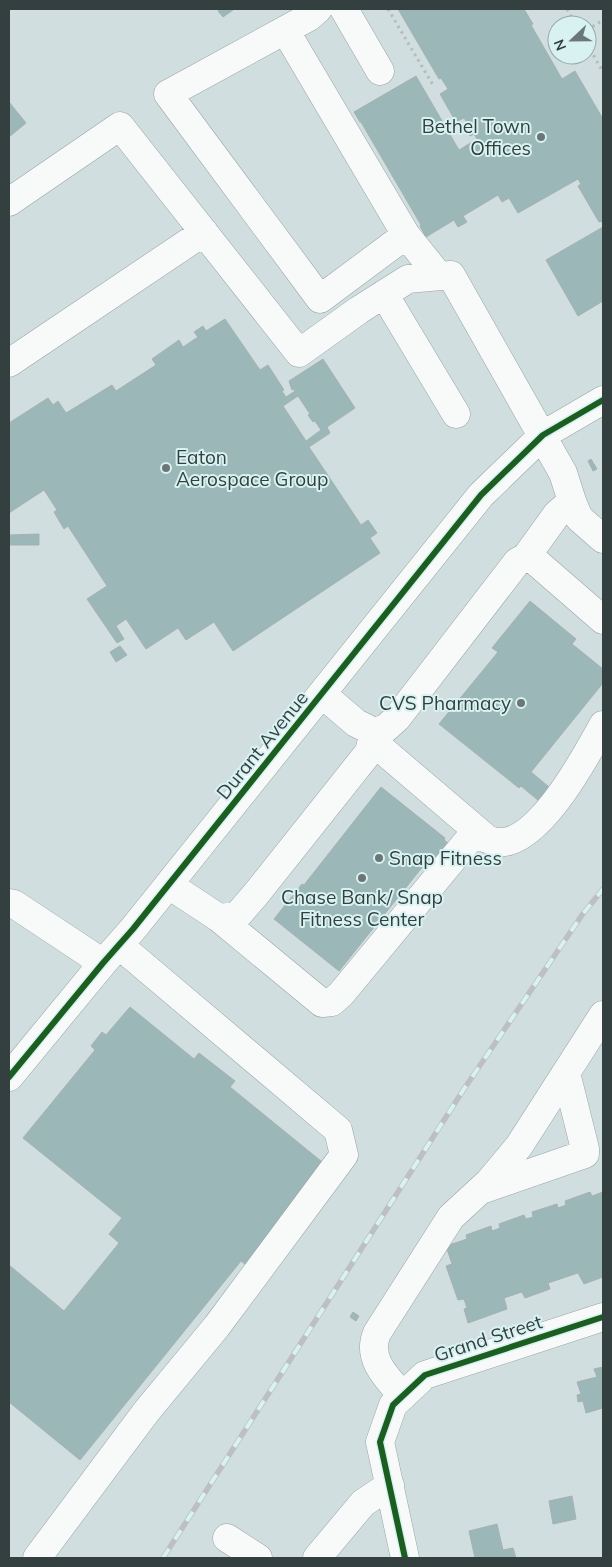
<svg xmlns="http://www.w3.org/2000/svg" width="612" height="1567" font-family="Mulish,sans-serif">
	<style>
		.building { fill: #9bb7b8; stroke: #a7b1b2; fill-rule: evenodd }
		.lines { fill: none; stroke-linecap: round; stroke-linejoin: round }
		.minor-casing { stroke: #98a3a4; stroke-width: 29 }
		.path { stroke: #b6bcbc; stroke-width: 3; stroke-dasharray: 2.5 4; stroke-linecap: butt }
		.minor { stroke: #f8fafa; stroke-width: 28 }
		.rail-casing { stroke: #bdc0c0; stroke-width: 5.5 }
		.rail { stroke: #d8f2f2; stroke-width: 4; stroke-dasharray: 11; stroke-linecap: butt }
		.cycleway-casing { stroke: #d8f2f2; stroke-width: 9 }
		.cycleway { stroke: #1b5e20; stroke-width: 6 }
		.poi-dot { fill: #6b7777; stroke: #d8f2f2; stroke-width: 2 }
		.labels { text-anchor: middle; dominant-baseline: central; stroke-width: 4; stroke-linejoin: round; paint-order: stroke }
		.poi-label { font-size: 19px; fill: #343f3f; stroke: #d8f2f2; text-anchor: end }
		.street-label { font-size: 19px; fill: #343f3f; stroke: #d8f2f2 }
	</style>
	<rect width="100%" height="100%" fill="#d1dedf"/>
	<path class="building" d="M221 9H233V10L223 17 218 11Z
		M398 9H524L533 24 531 25 562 79 575 71 603 119V221L599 222 578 186 581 184 578 179 518 213 509 198 502 202 498 195 463 216 467 222 458 227 454 220 426 237 420 226 421 225 361 122H360L354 112 416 76 459 150 477 139 474 134 470 136 465 126 468 124 464 118 456 122 440 94 448 89 441 78 439 79Z
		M9 102 26 123 9 137Z
		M603 227V301L578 316 546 260Z
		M225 319 260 370 268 365 284 390 282 391 286 397 295 391 294 389 292 390 289 381 323 359 355 408 327 427 330 433 309 447 361 525 368 520 377 533 370 538 380 553 233 651 214 622 186 640 178 628 146 649 126 619 116 626 124 639 117 643 87 599 107 586 68 526 64 529 54 512 57 510 44 490 9 513V423L48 398 53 405 58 401 66 413 112 385 116 391 156 365 152 359 179 340 183 347 198 337 194 332 203 326 206 331ZM298 396 310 414 308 415 313 422 315 421 321 430 306 441 283 406Z
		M591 459 597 469 593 471 588 461Z
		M39 534V545H9V535Z
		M530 601 576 639 572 644 603 669V683L531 772 549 787 539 801 521 786 519 788 439 724 498 652 492 648Z
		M120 646 127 655 116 662 110 652Z
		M381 787 445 838 444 840 458 851 446 866 432 855 339 971 274 919 302 884 304 885Z
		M130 1007 194 1059 199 1053 235 1081 230 1087 327 1166 246 1265 241 1261 80 1460 9 1402V1265L64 1311 119 1243 109 1234 122 1218 23 1138 95 1050 91 1046 102 1032 106 1035Z
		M590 1192 592 1196 603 1192V1277L584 1284 578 1273 548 1283 550 1289 525 1298 522 1292 504 1298 507 1309 468 1323 464 1309 467 1308 464 1299 458 1300 446 1266 452 1264 446 1246 467 1239 466 1235 491 1226 492 1231 500 1228 499 1224 524 1215 526 1219 533 1217 532 1212 557 1204 558 1208 566 1205 565 1201Z
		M353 1312 359 1316 356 1321 350 1317Z
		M603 1367V1408L586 1413 583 1401 578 1402 577 1395 581 1394 577 1382 597 1377 594 1369Z
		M572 1496 576 1519 553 1524 549 1501Z
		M497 1524 503 1550 513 1548 516 1558H475L469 1531Z"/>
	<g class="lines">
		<g class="minor-casing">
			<path id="minor" d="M344 9 380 71
				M285 30 406 235 320 299 168 94 309 17 318 9
				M9 202 120 126 299 353 359 310 408 279 451 275 563 473 572 501 579 518 603 539
				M406 235 439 276
				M384 294 456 414
				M9 363 204 232
				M526 557 557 514 572 501
				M322 694 356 723 374 732 386 728 397 718 517 562 526 557 535 561 603 620
				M372 741 487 839C494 842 502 843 509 841 546 830 585 758 603 725
				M169 885 219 918 237 916 256 894 369 752 374 732
				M9 903 14 904 103 963
				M219 918 322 1003 332 1002 341 994 476 831
				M9 1077 103 963 133 929 481 495 543 435 603 400
				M481 1190 585 1154V1149L566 1073
				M403 1396C387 1378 366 1359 377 1333L451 1217 489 1182 519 1146 603 1015
				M227 1538 258 1558
				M37 1558 146 1412 217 1326 344 1155 338 1130 119 945
				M317 1558 363 1503 390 1485
				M405 1558 380 1442 393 1405 425 1375 603 1317"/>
		</g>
		<path class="path" d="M388 9 433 85
			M567 9 576 25
			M587 30 603 20
			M587 44 603 72"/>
		<use href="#minor" class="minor"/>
		<g class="rail-casing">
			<path id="rail" d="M163 1558 464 1089 582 915 603 889"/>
		</g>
		<use href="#rail" class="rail"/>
		<g class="cycleway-casing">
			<path id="cycleway" d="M9 1077 103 963 133 929 481 495 543 435 603 400
				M405 1558 380 1442 393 1405 425 1375 603 1317"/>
		</g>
		<use href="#cycleway" class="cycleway"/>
	</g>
	<g class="poi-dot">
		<circle cx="541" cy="137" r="5"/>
		<circle cx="166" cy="468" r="5"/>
		<circle cx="521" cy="703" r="5"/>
		<circle cx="379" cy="858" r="5"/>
		<circle cx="362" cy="878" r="5"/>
	</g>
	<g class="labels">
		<g class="poi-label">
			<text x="531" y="126">Bethel Town<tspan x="531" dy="22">Offices</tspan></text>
			<text x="176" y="457" text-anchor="start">Eaton<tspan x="176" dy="22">Aerospace Group</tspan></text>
			<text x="511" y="703">CVS Pharmacy</text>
			<text x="389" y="858" text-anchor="start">Snap Fitness</text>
			<text x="362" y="897" text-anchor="middle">Chase Bank/ Snap<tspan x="362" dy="22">Fitness Center</tspan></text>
		</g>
		<g class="street-label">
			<text transform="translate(262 745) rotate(-51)">Durant Avenue</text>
			<text transform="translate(488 1338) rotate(-18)">Grand Street</text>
		</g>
	</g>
	<rect width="612" height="1567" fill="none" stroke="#343f3f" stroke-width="20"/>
	<g transform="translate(572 40) rotate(248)"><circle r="24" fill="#d8f2f2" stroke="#96aaaa"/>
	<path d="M0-4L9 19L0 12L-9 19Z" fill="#6b7777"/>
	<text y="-8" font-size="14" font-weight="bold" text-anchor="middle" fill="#343f3f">N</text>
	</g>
</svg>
